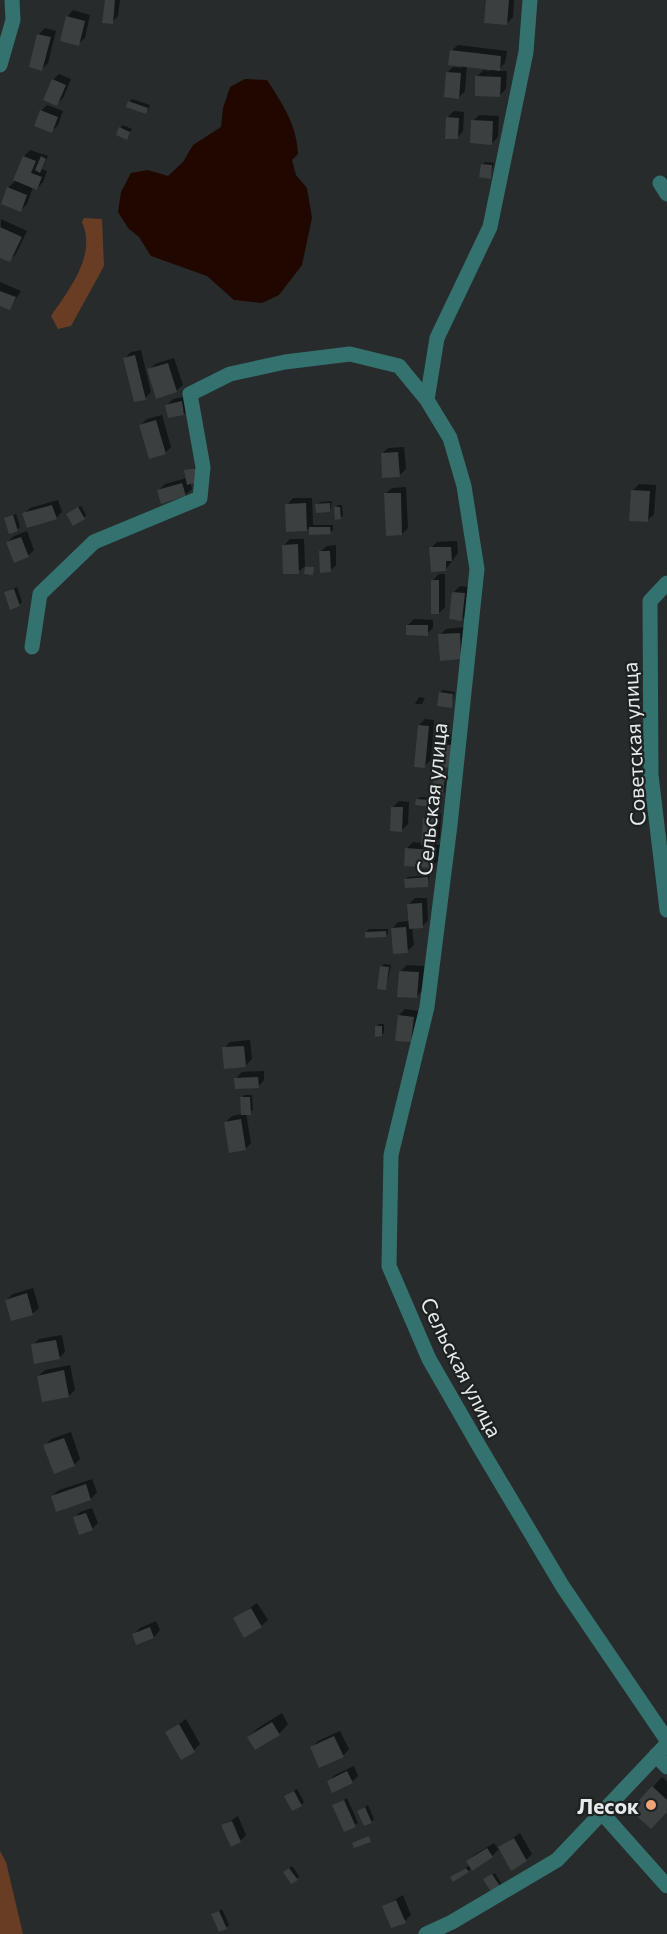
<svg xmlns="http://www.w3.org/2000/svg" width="667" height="1934" font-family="Commissioner,sans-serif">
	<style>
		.green { fill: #693d23 }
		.water { fill: #200800 }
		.shadow { fill: #0007 }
		.building { fill: #3b3f3f }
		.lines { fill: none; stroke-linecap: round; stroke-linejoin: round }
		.minor { stroke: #34726f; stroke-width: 15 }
		.poi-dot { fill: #efa377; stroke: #1e2121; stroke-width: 2 }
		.labels { text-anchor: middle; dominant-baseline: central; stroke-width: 4.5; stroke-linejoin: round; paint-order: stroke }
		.street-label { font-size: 21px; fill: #e7eaea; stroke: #1e2121 }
		.poi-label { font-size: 21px; font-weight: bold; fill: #e7eaea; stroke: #1e2121; text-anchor: end }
	</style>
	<rect width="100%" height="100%" fill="#272b2b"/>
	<path class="green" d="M84 218 102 219 104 266 71 326 58 329 51 316C69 289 97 256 82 222Z
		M0 1851 6 1862 23 1934H0Z"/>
	<path class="water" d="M245 79 267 80C282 103 297 125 298 154L292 160 296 175 307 188 312 218 302 265 279 295 262 303 234 300 207 276 151 256 139 237 128 228 118 212 121 192 131 173 148 170 168 176 183 162 193 145 221 127 223 108 230 87Z"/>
	<path class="shadow" d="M106 0H120L118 16 112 22Z
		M487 0H514L513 17 507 23Z
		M73 10 90 15 85 38 78 44 67 17Z
		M45 28 56 31 48 63 42 69 39 34Z
		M458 45 507 51 505 63 497 71H507L506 89 500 95 477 77 483 70 491 71V68L467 65 465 91 459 97 447 73 453 67 462 68 451 51Z
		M59 74 71 79 63 98 57 104 53 80Z
		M132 99 150 105 148 110 145 112 129 102Z
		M47 105 63 111 58 125 52 131 41 111Z
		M454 111 464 112 463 131 457 138 447 118Z
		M479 115 499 116 498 137 492 143 473 121Z
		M123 125 132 129 127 138 120 128Z
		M30 150 48 156 42 169 47 171 43 182 37 189 33 187 27 204 21 210 8 188 16 180 24 156Z
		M485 162 494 163 490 177 482 165Z
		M1 219 27 231 16 254 10 260 0 256Z
		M0 282 21 291 10 308 0 304Z
		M141 350 151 392 145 398 125 358 131 352Z
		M174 358 183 385 176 391 149 370 155 364Z
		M188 396 190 408 184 414 167 405 173 399Z
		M162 415 171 447 165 453 141 425 147 419Z
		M404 447 406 469 399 476 382 454 388 448Z
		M198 466 190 482 192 489 185 495 159 490 165 484 187 478 186 471Z
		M639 484 656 485 654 514 648 520 632 491Z
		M406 487 408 528 402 534 385 494 392 488Z
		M293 498H312L313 525H333V530L330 533H311V526L307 530 287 505Z
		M58 500 62 512 56 518 24 514 30 508Z
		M332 501 330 510 317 505 320 502Z
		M338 505H342L343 515 341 518 335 508Z
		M81 506 86 515 84 518 71 512Z
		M16 514 20 527 17 530 6 519Z
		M27 531 34 550 28 556 8 542 14 536Z
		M290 539H304L305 566 298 572 284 545Z
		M457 541 458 553 446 569 431 548 437 542Z
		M336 545V565L330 571 320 552 327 546Z
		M439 574H445V607L439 613 433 580Z
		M460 586 471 587 468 613 462 619 454 592Z
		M17 587 22 602 19 605 6 593Z
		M414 619 433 620V628L427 634 408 625Z
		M465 627 467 651 441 659 440 635 446 629Z
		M443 690 455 692 451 706 440 693Z
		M419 697 425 698 422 704H415Z
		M425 719 434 720 431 760 424 766 419 725Z
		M442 738 457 739 449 766 436 744Z
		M438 773 447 774 445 791 443 794 435 776Z
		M420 797 433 798 432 803 429 806 418 799Z
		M399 801 409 802 408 824 402 830 393 807Z
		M430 812 441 813 440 838 434 844 440 845 438 861 432 867 407 848 413 842 423 843 424 818Z
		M430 875 427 885 406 879 408 877Z
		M415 898H427L428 920 422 927H412L414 945 407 951 392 929 398 922 410 921 409 904Z
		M369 929H388V933L385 936 366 932Z
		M384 964 391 965 386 988 381 967Z
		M407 965 424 966 423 990 417 996 400 972Z
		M405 1009 419 1011 416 1035 410 1041 399 1015Z
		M379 1024H384V1032L382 1035 376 1027Z
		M250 1040 252 1059 245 1066 224 1048 230 1042Z
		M264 1071V1080L258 1087 235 1079 242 1072Z
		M244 1095H252L253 1110 246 1113 251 1143 245 1149 225 1123 232 1116 243 1114 242 1098Z
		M33 1288 39 1308 32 1314 6 1300 13 1294Z
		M62 1335 65 1352 59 1358 33 1345 39 1339Z
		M70 1365 75 1390 69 1396 38 1376 45 1370Z
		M71 1432 80 1459 74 1465 45 1446 51 1439Z
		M92 1479 97 1492 91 1499 52 1496 59 1490Z
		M92 1508 98 1523 92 1529 74 1518 80 1512Z
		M257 1603 268 1620 261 1626 234 1619Z
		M156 1621 160 1630 154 1637 137 1643 134 1634 140 1628Z
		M282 1713 288 1724 279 1734 248 1737 258 1728Z
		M186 1719 200 1744 194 1750 167 1733Z
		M340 1731 349 1749 343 1756 312 1747 318 1741Z
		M354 1766 358 1776 352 1782H328L335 1775Z
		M662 1777 667 1782V1811L653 1787Z
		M297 1789 304 1802 301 1805 286 1796Z
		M347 1798 358 1823 345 1830 334 1806Z
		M368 1805 374 1819 371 1822 359 1811Z
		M238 1816 246 1835 240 1841 223 1826Z
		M520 1833 532 1854 526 1860 500 1848 492 1856 454 1880 455 1875 470 1865 468 1861 474 1855 494 1843 498 1849Z
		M292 1866 299 1876 297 1879 287 1870Z
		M495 1873 501 1883 499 1885 488 1877Z
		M403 1895 411 1915 405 1921 384 1906Z
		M222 1909 229 1925 226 1927 213 1915Z"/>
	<path class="building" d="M105 0H115L113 24 102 23Z
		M486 0H509L507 25 484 23Z
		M66 16 85 21 79 46 60 41Z
		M37 34 51 37 42 71 29 67Z
		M450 50 501 56 500 71 448 65Z
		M446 72 461 73 459 99 444 97Z
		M475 76 501 77 500 97 475 96Z
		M52 79 66 85 57 106 43 100Z
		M128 101 148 108 146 114 126 107Z
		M40 110 58 117 52 133 34 126Z
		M446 117 459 118 458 139H445Z
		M471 120 493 121 492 145 470 143Z
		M119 127 130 132 127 140 116 135Z
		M23 156 36 161 31 173 42 177 37 190 13 180Z
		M41 156 46 159 40 173 35 170Z
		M481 164 492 165 491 179 479 177Z
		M7 187 27 195 21 212 1 204Z
		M0 227 22 237 10 262 0 258Z
		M0 291 16 297 10 310 0 306Z
		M135 355 146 400 134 402 123 358Z
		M168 363 177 392 156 399 147 369Z
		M182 401 184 415 168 418 165 405Z
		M156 420 166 454 149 459 139 425Z
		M398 452 400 477 382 478 381 453Z
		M196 468 198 482 187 485 184 470Z
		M182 483 186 496 161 504 157 490Z
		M631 490 650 491 648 522 629 521Z
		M384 493H401L402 535 386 536Z
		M306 503 307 531 286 532 285 504Z
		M330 503V512L316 513 315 504Z
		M52 505 57 519 27 528 22 513Z
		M78 507 85 519 73 526 66 514Z
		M334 507H340L341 519 335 520Z
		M13 515 18 531 9 534 4 518Z
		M309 527H330L331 534 309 535Z
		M21 537 29 557 14 563 6 542Z
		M298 544 299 574H283L282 545Z
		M429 547H451L452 561H446V571L431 572Z
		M319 551H330L331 572 320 573Z
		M305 567H314L313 575 304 574Z
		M431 580H439V614H431Z
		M14 589 20 606 10 610 4 592Z
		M452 592 465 593 462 621 449 619Z
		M406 625H428V636L406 635Z
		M460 633 461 659 440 661 438 634Z
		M439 692 453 694 452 708 437 706Z
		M418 725 429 726 425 768 414 767Z
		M434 744 452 745 450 768 432 766Z
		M434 775 445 776 443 796 432 795Z
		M416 799 431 800 430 807 415 805Z
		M391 807H403L402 832 390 831Z
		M423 818H436L434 846 421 845Z
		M405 848 434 850 432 868 404 866Z
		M428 877V887L405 888 404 879Z
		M422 903 423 928 409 929 407 904Z
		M406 927 408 953 393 954 391 928Z
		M386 931V937L365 938V932Z
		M380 966 389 967 386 990 377 989Z
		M399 971 419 972 417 998 397 997Z
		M398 1015 414 1017 411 1042 395 1041Z
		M375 1026H382V1036L375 1037Z
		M244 1046 246 1067 224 1069 222 1047Z
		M258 1077 259 1088 235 1089 234 1078Z
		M240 1097H250L251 1115H241Z
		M241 1119 246 1150 229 1153 224 1122Z
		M27 1293 33 1315 11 1321 5 1300Z
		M56 1340 60 1359 34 1364 31 1344Z
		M64 1370 69 1397 42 1402 37 1376Z
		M64 1438 75 1466 54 1474 43 1445Z
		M86 1484 91 1500 56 1512 51 1496Z
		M86 1513 93 1530 79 1535 73 1517Z
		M251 1608 262 1627 244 1638 233 1618Z
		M150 1627 154 1638 136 1645 132 1634Z
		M272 1722 280 1735 255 1750 247 1737Z
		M179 1724 195 1752 181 1760 165 1732Z
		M334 1736 344 1757 319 1768 310 1747Z
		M347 1771 353 1783 332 1793 327 1781Z
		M652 1786 667 1800V1812L651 1829 630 1810Z
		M294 1791 302 1806 292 1811 284 1796Z
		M344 1800 356 1827 344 1832 332 1805Z
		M365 1807 372 1823 364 1826 357 1811Z
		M232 1821 241 1842 231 1847 221 1825Z
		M369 1836 371 1842 354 1848 352 1843Z
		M514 1838 527 1861 511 1871 498 1847Z
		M487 1848 493 1857 472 1871 466 1861Z
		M289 1868 298 1880 291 1884 283 1872Z
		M466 1868 469 1872 453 1882 450 1877Z
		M492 1874 500 1886 491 1892 483 1879Z
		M396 1900 406 1923 391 1928 382 1906Z
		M219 1911 227 1929 219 1932 211 1914Z"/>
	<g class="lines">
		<path class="minor" d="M0 65 13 20 12 0
			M660 183 667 194
			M427 400 437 338 490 227 526 52 530 0
			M667 583 650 601 651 775 667 910
			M32 647 40 594 94 542 200 498 203 467 190 394 230 374 285 362 350 354 399 366 427 400 450 438 464 486 477 569 450 825 427 1007 391 1155 389 1266 429 1359 479 1446 563 1587 667 1740
			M656 1755 667 1767
			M602 1813 667 1886
			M426 1934 452 1922 557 1860 667 1744"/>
	</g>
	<circle class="poi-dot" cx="651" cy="1805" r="6"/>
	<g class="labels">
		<g class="street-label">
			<text transform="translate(633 744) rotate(-93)">Советская улица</text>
			<text transform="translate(431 799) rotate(-84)">Сельская улица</text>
			<text transform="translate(462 1367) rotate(63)">Сельская улица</text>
		</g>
		<g class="poi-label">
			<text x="639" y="1805">Лесок</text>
		</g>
	</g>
</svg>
